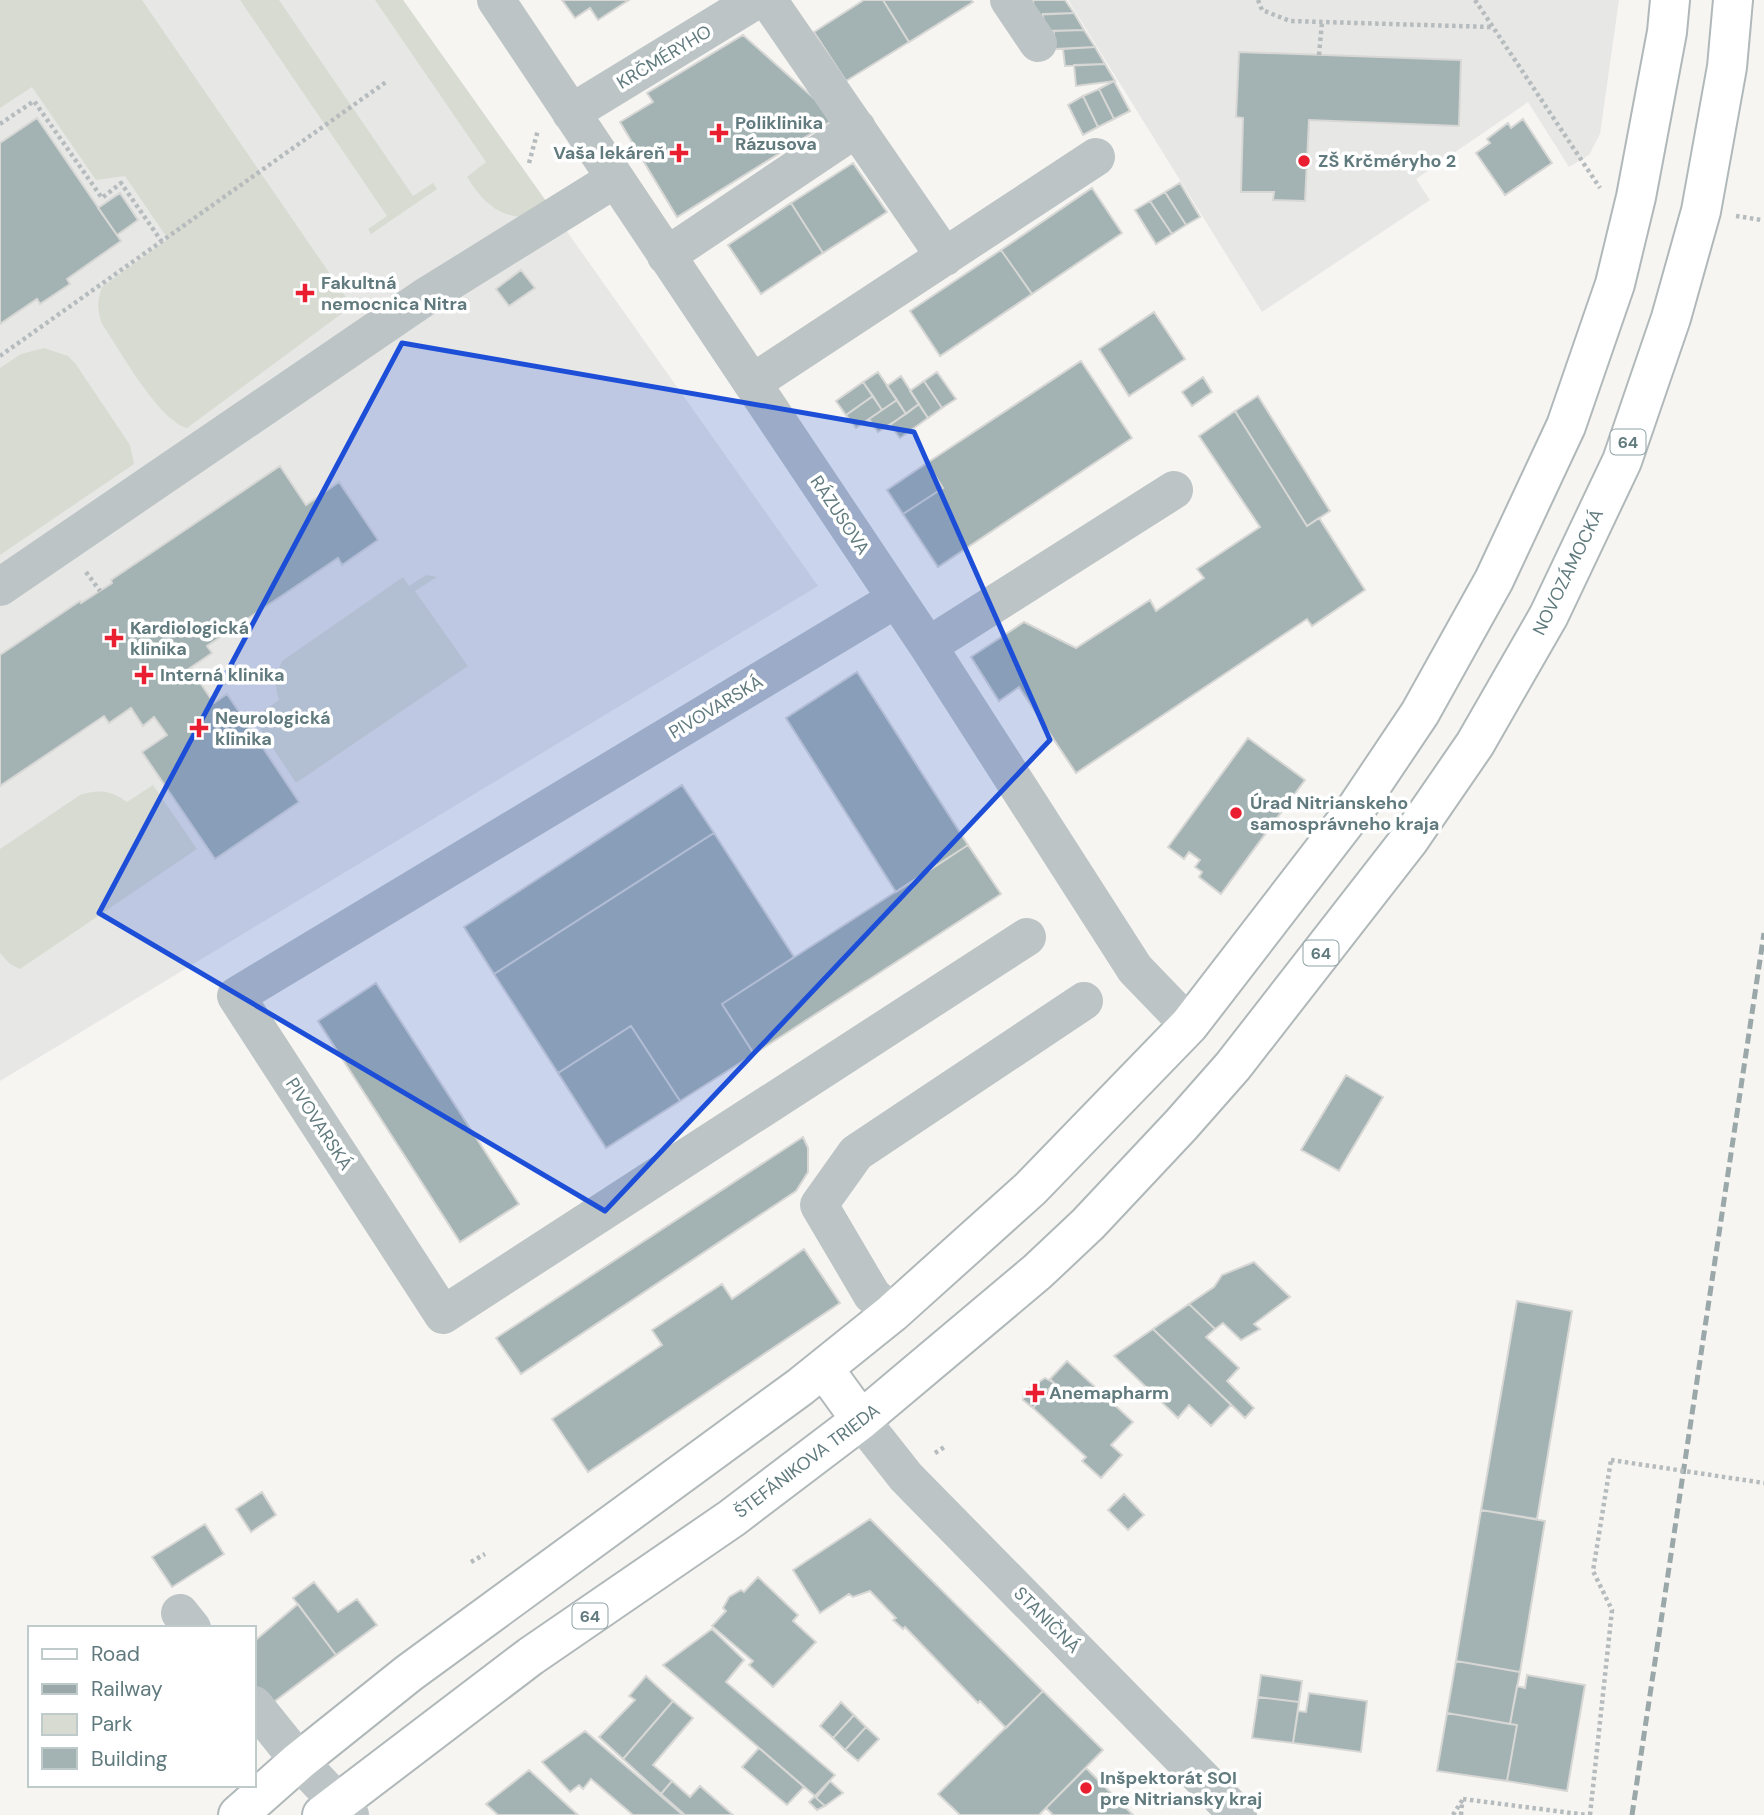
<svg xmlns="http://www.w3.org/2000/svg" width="1764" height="1815" font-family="'DM Sans',sans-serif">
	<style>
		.built { fill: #e7e7e6 }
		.green { fill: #d8dbd1 }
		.building { fill: #a3b2b2; stroke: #d7d7d5; stroke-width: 2 }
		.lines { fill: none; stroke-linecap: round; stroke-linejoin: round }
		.major-casing { stroke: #b0b8b9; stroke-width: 42 }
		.path { stroke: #b6bcbd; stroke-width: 4.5; stroke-dasharray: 3.5 3.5; stroke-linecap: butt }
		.minor { stroke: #bcc4c5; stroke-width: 38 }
		.major { stroke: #fff; stroke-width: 38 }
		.rail { stroke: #9ba8aa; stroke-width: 5; stroke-dasharray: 10 5; stroke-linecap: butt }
		.path-bridge { stroke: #b6bcbd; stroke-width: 4.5; stroke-dasharray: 3.5 3.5; stroke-linecap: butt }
		.marked { fill: #1d4ed8; fill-opacity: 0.2; stroke: #1d4ed8; stroke-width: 5; stroke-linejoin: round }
		.poi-dot { fill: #e91f31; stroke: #fff; stroke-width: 2.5 }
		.labels { text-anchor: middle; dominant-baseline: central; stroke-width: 7; stroke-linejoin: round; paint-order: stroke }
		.shield { fill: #fff; stroke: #90a2a5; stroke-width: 2 }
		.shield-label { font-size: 16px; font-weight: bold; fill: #607a7e }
		.street-label { font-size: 18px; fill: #607a7e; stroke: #fff }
		.poi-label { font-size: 18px; font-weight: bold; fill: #607a7e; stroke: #fff; text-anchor: start }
	</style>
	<rect width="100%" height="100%" fill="#f6f5f2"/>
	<path class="built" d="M0 0H403L818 586 0 1081Z
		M1068 0H1619L1600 134 1589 155 1569 167 1528 102 1416 179 1430 200 1262 312Z"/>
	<path class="green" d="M0 0H142L352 306 187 428C158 420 120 350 102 324 97 310 97 301 102 287L168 239 125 176 96 180 32 87 0 108Z
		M240 0H279L413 196 433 183 437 189 371 234 368 229 387 216Z
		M375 0H403L546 201 523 217C496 216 481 199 467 177L486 162Z
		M44 348 68 356 75 363 130 445 134 464 0 555V368L21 354Z
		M426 575 437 577 415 591 468 666 296 783 253 718 279 700C274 685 275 675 282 661L403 577 409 586Z
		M153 785 197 849 20 969 10 964 0 953V849L80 795C97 789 112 790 127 802Z"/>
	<path class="building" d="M562 0H629L598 20 590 8 575 18Z
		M864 0H883L909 42 846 81 814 32Z
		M883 0H971L973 2 909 42Z
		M1033 0H1065L1074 13 1034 15Z
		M1074 13 1084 30 1044 31 1043 14Z
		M1084 30 1095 47 1054 49V31Z
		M743 35 836 118 677 217 620 122 653 102 647 93Z
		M1095 47 1105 64 1065 66 1063 49Z
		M1239 52 1461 60 1459 126 1309 120 1305 201 1273 200 1274 192H1241L1243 118 1236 117Z
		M1105 64 1115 81 1076 86 1074 65Z
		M1114 81 1130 111 1114 119 1099 89Z
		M1099 89 1114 119 1098 127 1083 96Z
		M1083 96 1098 127 1083 135 1068 105Z
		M37 118 121 241 67 279 70 284 40 304 37 299 0 324V143Z
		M1523 119 1552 163 1505 195 1476 153 1490 143 1487 139 1508 123 1511 128Z
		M853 163 887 212 823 253 791 203Z
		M1180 183 1200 217 1186 225 1165 192Z
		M1092 188 1122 233 1032 294 1001 250Z
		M1165 192 1186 225 1172 234 1150 201Z
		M120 193 138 220 117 235 98 208Z
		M1150 201 1172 234 1156 244 1135 210Z
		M791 203 823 253 761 294 728 245Z
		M1001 250 1032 294 940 356 910 311Z
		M521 270 535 288 509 306 496 289Z
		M1154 312 1185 359 1129 396 1099 349Z
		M1081 361 1132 438 938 567 903 514 943 488 927 463Z
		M878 372 897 400 882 410 863 382Z
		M937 372 956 399 942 408 924 381Z
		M901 376 919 404 906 414 887 386Z
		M1203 377 1212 392 1192 406 1182 392Z
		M924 381 942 408 928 418 910 391Z
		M863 382 873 396 846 415 836 401Z
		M873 396 882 410 856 428 846 415Z
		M1258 396 1330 511 1307 526 1235 411Z
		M897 400 906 414 878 432 869 419Z
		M919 404 928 418 900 438 890 425Z
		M1235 411 1307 526 1319 518 1365 590 1312 626 1307 619 1076 773 1019 687 999 701 971 657 1024 622 1076 648 1150 600 1156 611 1204 578 1197 569 1260 527 1199 436Z
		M927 463 943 488 903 514 887 490Z
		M280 466 306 505 339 482 378 540 342 565 338 558 207 646 212 653 190 668 214 703 227 694 299 802 215 859 142 752 167 735 154 717 143 726 131 708 109 723 104 716 0 786V655L80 601 81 603 112 583 111 580Z
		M857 672 968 845 896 892 786 718Z
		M1248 738 1305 780 1221 894 1199 877 1202 872 1195 867 1200 860 1189 852 1184 859 1168 847Z
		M682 785 714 833 494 974 464 927Z
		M714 833 794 957 722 1004 754 1054 680 1101 631 1026 558 1073 494 974Z
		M968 845 1001 894 754 1054 722 1004Z
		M376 983 519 1204 460 1242 318 1021Z
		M631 1026 680 1101 606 1148 558 1073Z
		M1346 1075 1383 1097 1339 1171 1301 1150Z
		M803 1137 808 1148V1172L796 1191 521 1374 496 1338Z
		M804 1249 840 1303 588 1472 552 1419 662 1345 652 1330 722 1284 732 1299Z
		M1254 1262 1290 1297 1254 1324 1260 1329 1241 1340 1223 1323 1215 1329 1189 1304 1214 1287 1222 1275Z
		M1517 1301 1572 1311 1537 1519 1481 1510Z
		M1189 1304 1215 1329 1206 1337 1239 1368 1227 1381 1254 1408 1245 1418 1153 1329Z
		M1153 1329 1231 1405 1211 1426 1189 1405 1178 1418 1114 1356Z
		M1067 1361 1133 1422 1111 1445 1122 1455 1101 1478 1082 1461 1086 1457 1033 1408 1054 1383 1050 1379Z
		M1045 1378 1054 1383 1033 1408 1023 1400 1024 1392Z
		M262 1492 276 1515 251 1532 236 1509Z
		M1124 1494 1144 1515 1128 1530 1108 1510Z
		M1481 1510 1545 1521 1520 1672 1456 1661Z
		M870 1519 1043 1691 1006 1728 980 1701 978 1703 905 1627 903 1629 893 1620 896 1618 870 1591 853 1597 849 1594 820 1613 793 1570Z
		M205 1524 224 1554 172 1587 152 1557Z
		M758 1577 798 1615 793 1621 816 1642 773 1687 749 1665 753 1661 712 1626 726 1611 723 1608 729 1597 741 1590 744 1592Z
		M314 1582 338 1612 357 1599 377 1625 336 1655 293 1598Z
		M298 1604 336 1655 263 1710 254 1697V1634L257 1639Z
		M712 1629 744 1660 726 1682 835 1775 815 1796 663 1665Z
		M1456 1661 1520 1672 1510 1724 1447 1713Z
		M1261 1675 1302 1681 1299 1702 1258 1697Z
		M1527 1675 1585 1685 1567 1791 1507 1781 1517 1725 1510 1724 1517 1686 1525 1688Z
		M646 1676 673 1701 623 1759 599 1737 635 1700 629 1696Z
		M1043 1691 1103 1750 1039 1815H960L938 1794Z
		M1309 1693 1367 1701 1361 1752 1293 1743 1298 1711 1306 1712Z
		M1258 1697 1299 1702 1293 1743 1252 1738Z
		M673 1701 693 1718 653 1765 672 1781 661 1794 623 1759Z
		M841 1702 854 1715 833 1738 820 1726Z
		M1447 1713 1517 1725 1507 1781 1437 1771Z
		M854 1715 866 1727 845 1750 833 1738Z
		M866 1727 879 1739 858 1761 845 1750Z
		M585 1731 683 1815H633L591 1779 583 1789 579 1785 570 1792 542 1762Z
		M759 1748 804 1787 787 1805 742 1767Z
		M1086 1768 1133 1815H1053L1046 1808Z
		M529 1770 578 1815H498L486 1804Z
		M672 1781 690 1797 700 1786 733 1815H685L661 1794Z
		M830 1781 843 1793 825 1806 816 1798Z
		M815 1796 816 1798 825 1806 817 1810 809 1802Z"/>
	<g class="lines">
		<g class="major-casing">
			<path id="major" d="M824 1369 861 1420
				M238 1815 299 1761 409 1673 800 1387 892 1313 1031 1188 1189 1025 1357 807 1420 713 1494 580 1566 426 1615 284 1636 197 1667 32 1670 0
				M322 1815 531 1656 732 1518 861 1420 1037 1272 1088 1224 1181 1125 1233 1066 1409 840 1475 744 1549 615 1622 461 1671 318 1701 211 1727 67 1733 0"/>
		</g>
		<path class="path" d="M1258 0 1262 10 1290 21 1491 27
			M1475 0 1600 188
			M1319 55 1322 22
			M0 124 34 101 102 198 121 183 162 242
			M529 163 538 130
			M1736 216 1762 220
			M0 356 386 82
			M86 572 100 591
			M935 1453 946 1446
			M471 1562 485 1554
			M1463 1799 1587 1815
			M1453 1815 1463 1799
			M1461 1815 1462 1803
			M1590 1815 1612 1610 1593 1571 1611 1460"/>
		<path class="minor" d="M496 0 928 646 1135 969 1189 1025
			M768 0 945 257
			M1009 0 1038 43
			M571 113 756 0
			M666 256 857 128
			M752 383 1096 157
			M0 587 425 297 615 179
			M896 599 236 996 443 1315 1027 937
			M928 646 1174 490
			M892 1313 872 1295 819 1205 856 1153 1084 1001
			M861 1420 906 1477 1238 1815
			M180 1613 192 1628
			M254 1705 299 1761 350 1815"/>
		<use href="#major" class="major"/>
		<path class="rail" d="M1632 1815 1764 933"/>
		<path class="path-bridge" d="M1611 1460 1764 1483"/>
	</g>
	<path class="marked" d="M402 343 914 432 1050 740 605 1211 99 913Z"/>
	<g class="poi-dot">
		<path d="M715.5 122.5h7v7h7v7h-7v7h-7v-7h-7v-7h7z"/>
		<path d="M675.5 142.5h7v7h7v7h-7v7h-7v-7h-7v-7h7z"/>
		<circle cx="1304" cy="161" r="7"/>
		<path d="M301.5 282.5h7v7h7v7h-7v7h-7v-7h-7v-7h7z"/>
		<path d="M110.5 627.5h7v7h7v7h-7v7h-7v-7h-7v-7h7z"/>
		<path d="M140.5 664.5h7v7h7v7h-7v7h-7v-7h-7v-7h7z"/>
		<path d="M195.5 717.5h7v7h7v7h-7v7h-7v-7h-7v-7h7z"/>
		<circle cx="1236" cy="813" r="7"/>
		<path d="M1031.5 1382.5h7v7h7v7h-7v7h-7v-7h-7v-7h7z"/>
		<circle cx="1086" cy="1788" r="7"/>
	</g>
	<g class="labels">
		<g class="shield">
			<rect x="1610.5" y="429.5" width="35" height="25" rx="5"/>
			<rect x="1303.5" y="940.5" width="35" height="25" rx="5"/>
			<rect x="572.5" y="1603.5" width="35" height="25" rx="5"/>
		</g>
		<g class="shield-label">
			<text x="1628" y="442">64</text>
			<text x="1321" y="953">64</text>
			<text x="590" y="1616">64</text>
		</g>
		<g class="street-label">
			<text transform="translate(664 57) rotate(-31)">KRČMÉRYHO</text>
			<text transform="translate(840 515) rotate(56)">RÁZUSOVA</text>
			<text transform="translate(1568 572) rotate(-64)">NOVOZÁMOCKÁ</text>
			<text transform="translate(716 707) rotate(-31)">PIVOVARSKÁ</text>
			<text transform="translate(319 1124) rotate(57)">PIVOVARSKÁ</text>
			<text transform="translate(807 1461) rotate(-37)">ŠTEFÁNIKOVA TRIEDA</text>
			<text transform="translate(1047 1620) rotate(45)">STANIČNÁ</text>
		</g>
		<g class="poi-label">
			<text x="735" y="123">Poliklinika<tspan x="735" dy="21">Rázusova</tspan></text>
			<text x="665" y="153" text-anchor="end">Vaša lekáreň</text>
			<text x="1318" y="161">ZŠ Krčméryho 2</text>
			<text x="321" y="283">Fakultná<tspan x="321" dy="21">nemocnica Nitra</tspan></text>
			<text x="130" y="628">Kardiologická<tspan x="130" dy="21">klinika</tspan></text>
			<text x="160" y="675">Interná klinika</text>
			<text x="215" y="718">Neurologická<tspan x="215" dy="21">klinika</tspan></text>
			<text x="1250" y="803">Úrad Nitrianskeho<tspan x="1250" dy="21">samosprávneho kraja</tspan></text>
			<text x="1049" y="1393">Anemapharm</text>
			<text x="1100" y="1778">Inšpektorát SOI<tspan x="1100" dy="21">pre Nitriansky kraj</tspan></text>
		</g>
	</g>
	<rect x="28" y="1626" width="228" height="161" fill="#ffffff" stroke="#bfcacb" stroke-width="2"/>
	<rect x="42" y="1649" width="35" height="10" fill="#ffffff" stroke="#bfcacb" stroke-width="2"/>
	<text x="91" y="1661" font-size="21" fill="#607a7e">Road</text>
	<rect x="42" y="1684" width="35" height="10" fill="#9ba8aa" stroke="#bfcacb" stroke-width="2"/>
	<text x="91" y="1696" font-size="21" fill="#607a7e">Railway</text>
	<rect x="42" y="1714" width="35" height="21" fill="#d8dbd1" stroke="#bfcacb" stroke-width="2"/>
	<text x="91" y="1731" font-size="21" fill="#607a7e">Park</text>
	<rect x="42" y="1748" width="35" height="21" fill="#a3b2b2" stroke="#bfcacb" stroke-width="2"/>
	<text x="91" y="1766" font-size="21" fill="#607a7e">Building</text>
</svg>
